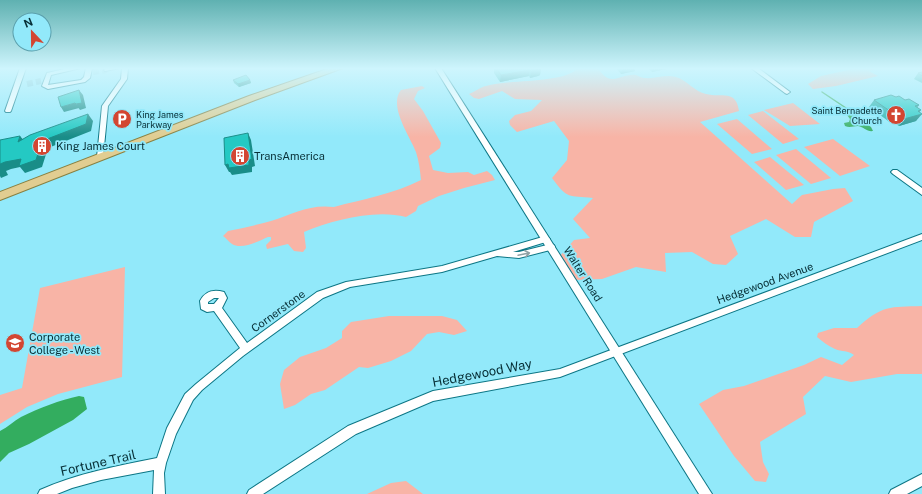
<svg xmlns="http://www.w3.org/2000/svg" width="922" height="494" font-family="'Public Sans',sans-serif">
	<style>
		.green { fill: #f8b4a6 }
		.water { fill: #33ad5f }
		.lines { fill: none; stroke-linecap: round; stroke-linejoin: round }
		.stream { stroke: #33ad5f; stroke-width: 1.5 }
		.minor-tunnel { stroke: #76c4d3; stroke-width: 6; stroke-dasharray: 6 3; stroke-linecap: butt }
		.minor-casing { stroke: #0c7685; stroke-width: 2 }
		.tertiary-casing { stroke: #0c7685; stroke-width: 2 }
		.primary-casing { stroke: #888041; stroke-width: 2 }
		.minor { fill: #fff; fill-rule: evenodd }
		.tertiary { fill: #fff; fill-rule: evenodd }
		.primary { fill: #e1cd91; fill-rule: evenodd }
		.wall { fill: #1fada8 }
		.shaded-wall { fill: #198d88 }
		.building { fill: #24c9c3; stroke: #198d88 }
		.oneway { stroke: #8fa1a5 }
		.labels { text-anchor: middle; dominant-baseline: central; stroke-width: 3.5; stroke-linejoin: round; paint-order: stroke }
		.far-poi-label { font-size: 9px; fill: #072f36; stroke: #92e9fa; text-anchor: end }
		.poi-label { font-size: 11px; fill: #072f36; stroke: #92e9fa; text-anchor: start }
		.street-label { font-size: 11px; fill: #072f36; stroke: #92e9fa }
		.near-street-label { font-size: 13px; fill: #072f36; stroke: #92e9fa }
	</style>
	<rect width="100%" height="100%" fill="#92e9fa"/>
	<path class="green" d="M578 68H598C611 89 620 73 636 75 639 76 642 78 645 78 655 79 666 74 676 77 687 80 695 92 706 94 722 98 736 89 739 111L700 122 792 204 802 195 833 189 845 188 853 201 814 222 811 237H795L766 219 730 236 738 254 726 265 713 264 692 252 665 253 666 272 636 267 602 279 574 280 560 256 574 240 590 238 573 219 593 198C568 195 568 200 552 178L567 160 569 141 554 121 517 132 510 125 509 121 515 115 531 111 542 100 515 99 502 91 479 99 474 98 469 94C475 92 480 87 486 86 508 79 564 84 578 68Z
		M857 68H878L869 71 878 76 836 86 813 89 808 84 821 76Z
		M422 86 425 88 418 91 414 99 423 111 441 143 440 148 429 156 433 170 448 173 468 172 474 175 487 171 492 175 495 180 464 188 439 196 418 206 416 211 406 217C375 209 333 220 304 232L306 248 303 252 294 251 288 244 267 249 266 245 271 240V237H268C259 241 242 250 232 244 229 242 226 238 223 236L228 231C242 228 257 225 271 221 293 214 309 204 334 207 363 199 394 194 421 180 420 171 419 161 416 152 410 136 388 106 401 90Z
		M793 103 820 124 790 126 764 110Z
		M763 111 799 139 783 144 748 115Z
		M737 119 772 149 752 154 717 124Z
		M833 139 870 166 840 176 804 147Z
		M796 149 831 178 811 184 776 155Z
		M770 157 804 185 786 190 754 162Z
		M125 267 122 377 58 394 27 407 0 424V395L22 388 40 288Z
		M922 306V374H897L851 382 825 376 803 397 806 414 760 442 763 462 769 474 766 482 755 481 734 456 699 404 723 390 744 386 804 365 821 357 842 365 854 355C848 350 842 352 835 349 828 346 823 342 817 337L818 333 834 328H857C882 305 890 307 922 306Z
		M389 316H442L457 320 467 331 454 335 439 332 427 334 411 351 391 361 368 368 359 367 325 390 311 394 295 405 284 409 280 384 284 370 300 357 326 348 342 338V331L351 322Z
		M406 481 423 494H367L391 483Z"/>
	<path class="water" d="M846 108 855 111 859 119 871 127 873 131C867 132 864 127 858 126 853 126 850 128 845 126L844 123 849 122 850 119 844 111Z
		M79 396 84 397 87 409 73 420 29 444 9 453 0 462V431C8 427 14 421 21 417 39 408 60 400 79 396Z"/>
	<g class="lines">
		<path class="stream" d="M822 92 846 108"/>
		<path class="minor-tunnel" d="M93 72 107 70
			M27 84 41 81"/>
		<g class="minor-casing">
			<path id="minor" d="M20 68H26L11 111 10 112H6L5 111Z
				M69 68H81L51 75 48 85 81 80 84 77 86 68H92L90 78 85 82 48 89 42 86 47 73Z
				M107 68H120L105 71 104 70Z
				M122 68H128L127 79 108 106 103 157 100 159 97 157 102 106 121 79Z
				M751 68H758L790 92 787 94 785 93Z
				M893 170H897L922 188V195L893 174 891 172Z
				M922 234V240L560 377 433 401 356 434 263 494H247L249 490 348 426 433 391 560 369Z
				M546 236 550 239 549 241 513 252H519L551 244 554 245 555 247 554 249 519 258 497 256 442 272 350 287 323 298 243 356 202 390 193 400 176 434 166 463 164 473 165 494H153L154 470 101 480 72 488 57 494H38L40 490C78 473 117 466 157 458L167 428 185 394 196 384 240 348 214 311 207 312 201 309 200 301C205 291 214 289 224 292L227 298 222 308 247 343 317 292 346 282 442 266ZM214 298H219L214 304H208V302Z
				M922 474V486L907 494H889L891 490Z"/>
		</g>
		<g class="tertiary-casing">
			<path id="tertiary" d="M435 68H441L712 494H699Z"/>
		</g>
		<g class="primary-casing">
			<path id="primary" d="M330 68H343L255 100 0 200V192L249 96Z"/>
		</g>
		<use href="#minor" class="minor"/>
		<use href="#tertiary" class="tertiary"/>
		<use href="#primary" class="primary"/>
	</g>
	<path class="wall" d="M494 68H541L540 75 538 76 530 78 529 76 500 82 494 73Z
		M616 68H641L635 69V71L621 74Z
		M648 68H667L666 69 652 72Z
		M922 72V83L914 79 918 73Z
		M233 80H250L251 83 239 87 234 83Z
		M896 97 919 105 917 108 919 112 916 121 899 126 893 122 891 123 869 107 874 100Z"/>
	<path class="shaded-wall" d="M541 68 540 75 538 76 530 78 531 71Z
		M623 68H641L635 69V71L621 74Z
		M653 68H667L666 69 652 72Z
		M530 70 529 76 500 82 501 75Z
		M250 80 251 83 239 87 238 84Z
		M79 90 83 95 86 108 80 110 76 104Z
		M75 103 79 108 64 112 61 107Z
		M921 110 917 115 922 114 916 121 899 126 904 119 918 111Z
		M88 114 93 121 91 131 48 148 42 167 25 173 20 167 11 169 6 171 8 175 1 178 0 176V164L42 141Z
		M899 115 893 122 891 123 897 116Z
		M248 133 251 140 255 166 252 167V172L232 175 230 172H229L225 165 228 164Z
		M20 136 26 143 18 142Z"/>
	<path class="building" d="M496 68H540L539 69 531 71 530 70 501 75Z
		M922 72V76L918 73Z
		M246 75 250 80 238 84 233 80Z
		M79 90 82 103 76 104 75 103 61 107 58 97Z
		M891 95 896 97 899 96 905 100 909 99 919 105 915 106 921 110 918 111 922 114 904 119 899 115 897 116 874 100Z
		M88 114 86 124 42 141 36 160 19 166 21 159 5 162 0 164V140L20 136 18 142 30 135Z
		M248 133 252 159 249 160V165L229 168 228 164 225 165 224 138Z"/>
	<defs><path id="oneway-shaft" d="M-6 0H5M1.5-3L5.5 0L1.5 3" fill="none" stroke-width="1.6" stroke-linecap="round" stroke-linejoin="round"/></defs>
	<use class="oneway" href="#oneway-shaft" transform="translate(524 254) rotate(-12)"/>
	<linearGradient id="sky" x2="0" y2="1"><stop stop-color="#5fb1b1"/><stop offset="0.5" stop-color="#cef5fd"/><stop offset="1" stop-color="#cef5fd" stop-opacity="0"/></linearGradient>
	<rect width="922" height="137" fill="url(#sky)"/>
	<defs>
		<g id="church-disc" transform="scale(1)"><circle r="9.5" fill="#d34632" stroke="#92e9fa"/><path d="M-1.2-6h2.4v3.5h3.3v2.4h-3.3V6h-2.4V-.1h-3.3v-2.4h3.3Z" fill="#fff"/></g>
		<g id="parking-disc" transform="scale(1)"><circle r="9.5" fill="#d34632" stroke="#92e9fa"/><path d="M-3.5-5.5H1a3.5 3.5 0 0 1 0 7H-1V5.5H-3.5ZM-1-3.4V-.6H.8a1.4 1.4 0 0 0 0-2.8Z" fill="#fff"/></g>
		<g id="building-disc" transform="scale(1)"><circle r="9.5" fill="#d34632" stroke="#92e9fa"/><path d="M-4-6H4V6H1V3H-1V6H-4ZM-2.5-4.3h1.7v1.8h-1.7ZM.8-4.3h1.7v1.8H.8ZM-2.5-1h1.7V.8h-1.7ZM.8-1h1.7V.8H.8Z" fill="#fff"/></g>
		<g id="university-disc" transform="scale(1)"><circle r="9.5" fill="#d34632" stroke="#92e9fa"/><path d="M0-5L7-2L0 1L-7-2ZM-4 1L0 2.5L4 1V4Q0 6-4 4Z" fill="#fff"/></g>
	</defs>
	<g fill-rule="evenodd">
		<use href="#church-disc" x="896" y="115"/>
		<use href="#parking-disc" x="122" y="119"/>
		<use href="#building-disc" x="42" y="146"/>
		<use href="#building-disc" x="240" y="156"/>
		<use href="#university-disc" x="15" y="343"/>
	</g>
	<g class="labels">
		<g class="far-poi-label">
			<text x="882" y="110">Saint Bernadette<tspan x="882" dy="10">Church</tspan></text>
			<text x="136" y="114" text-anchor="start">King James<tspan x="136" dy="10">Parkway</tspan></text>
		</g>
		<g class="poi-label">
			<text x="56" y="146">King James Court</text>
			<text x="254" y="156">TransAmerica</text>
			<text x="29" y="337">Corporate<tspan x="29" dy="13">College - West</tspan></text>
		</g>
		<g class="street-label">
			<text transform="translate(583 274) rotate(58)">Walter Road</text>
			<text transform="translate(765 283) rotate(-20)">Hedgewood Avenue</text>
			<text transform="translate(278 311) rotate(-36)">Cornerstone</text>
		</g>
		<g class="near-street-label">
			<text transform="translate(482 373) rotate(-11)">Hedgewood Way</text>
			<text transform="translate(98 463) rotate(-13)">Fortune Trail</text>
		</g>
	</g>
	<g transform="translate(32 32) rotate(338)"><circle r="19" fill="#92e9fa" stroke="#5a9fac"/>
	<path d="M0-3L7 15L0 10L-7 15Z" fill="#d34632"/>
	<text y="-6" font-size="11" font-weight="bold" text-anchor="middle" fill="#072f36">N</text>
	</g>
</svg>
